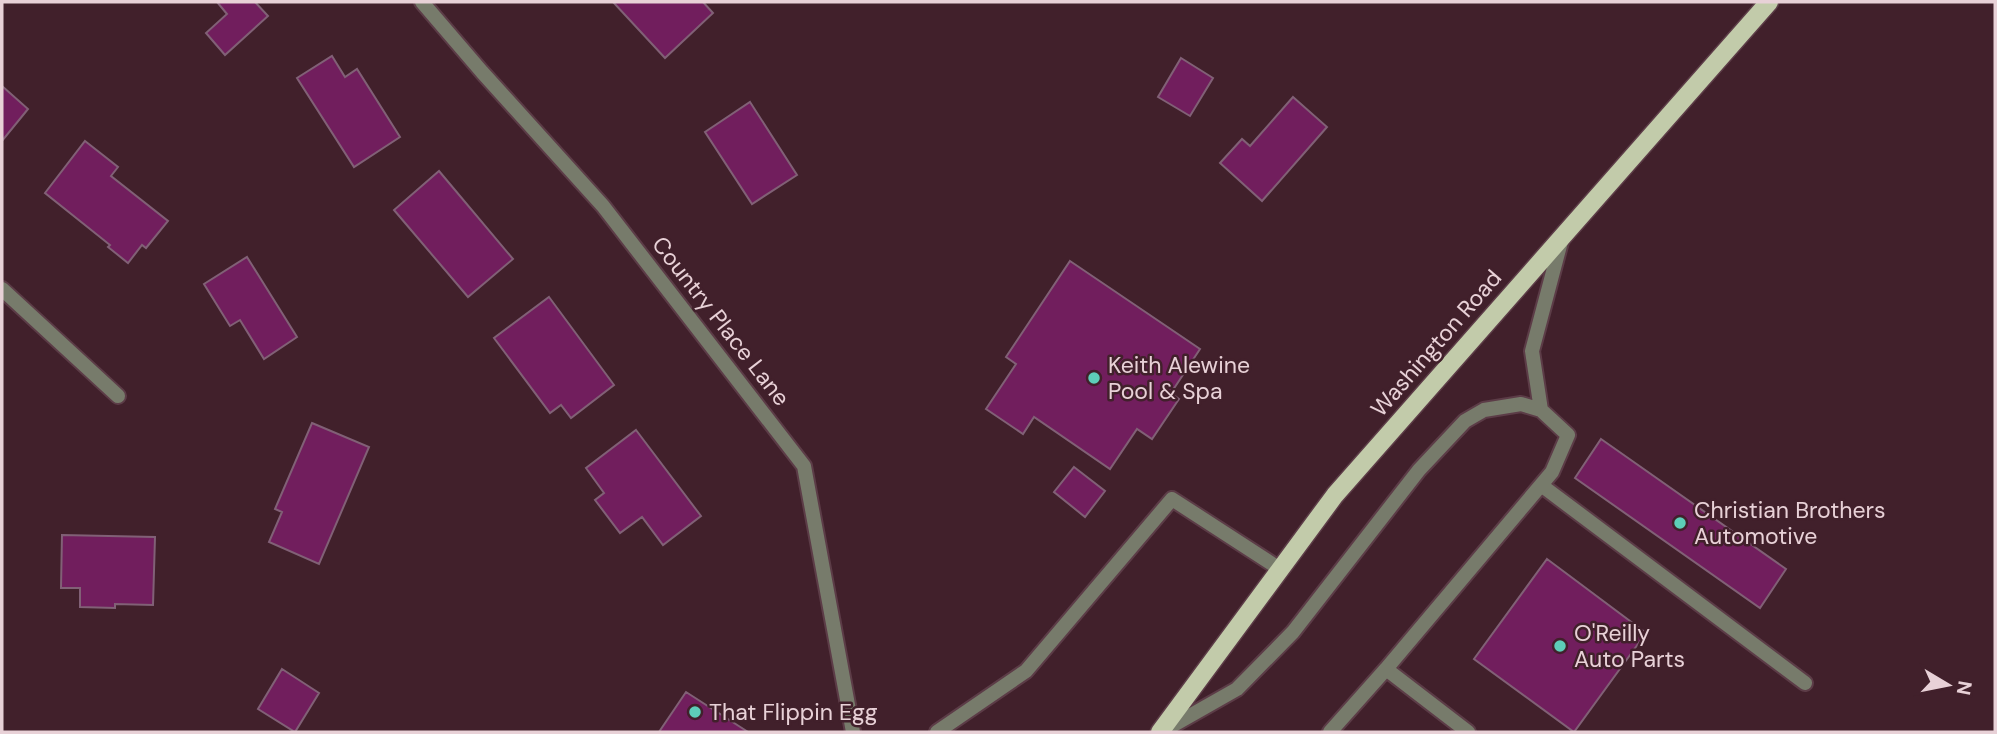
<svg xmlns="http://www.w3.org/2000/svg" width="1997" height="734" font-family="'DM Sans',sans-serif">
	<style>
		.building { fill: #711e5d; stroke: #816076; stroke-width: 2 }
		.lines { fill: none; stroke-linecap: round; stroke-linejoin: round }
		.lane-casing { stroke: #5c3c47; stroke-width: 18 }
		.street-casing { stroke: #5c3c47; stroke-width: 18 }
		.primary-casing { stroke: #5c3c47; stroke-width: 21 }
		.lane { stroke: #777b6b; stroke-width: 14 }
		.street { stroke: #777b6b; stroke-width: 14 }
		.primary { stroke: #c2cbaa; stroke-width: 18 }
		.poi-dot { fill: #5dceb9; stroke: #41202b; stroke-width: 2.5 }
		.labels { text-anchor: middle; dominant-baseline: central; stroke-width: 5; stroke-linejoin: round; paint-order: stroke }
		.street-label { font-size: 23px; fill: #e8d1d7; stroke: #41202b }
		.poi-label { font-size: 23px; fill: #e8d1d7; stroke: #41202b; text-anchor: start }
	</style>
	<rect width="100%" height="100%" fill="#41202b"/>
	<path class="building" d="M217 2H255L268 16 225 55 206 33 227 14Z
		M613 2H703L713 13 665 58Z
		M332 56 345 77 357 69 400 137 354 167 297 78Z
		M1181 58 1213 78 1190 116 1158 97Z
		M2 86 28 109 2 141Z
		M1293 97 1327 127 1262 201 1220 163 1242 139 1250 146Z
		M750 102 797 175 752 204 705 132Z
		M85 141 118 167 111 176 168 221 146 248 142 245 128 263 108 247 110 245 45 193Z
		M439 171 513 259 468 297 394 210Z
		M247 257 297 337 264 359 240 320 230 326 204 284Z
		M1070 261 1200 349 1171 393 1179 399 1152 439 1137 429 1110 469 1034 417 1023 434 986 409 1016 364 1006 357Z
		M549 297 614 385 571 418 561 405 550 413 494 338Z
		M312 423 369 447 319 564 269 542 282 512 275 509Z
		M636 430 701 516 663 545 642 517 620 533 595 500 604 493 586 468Z
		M1601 439 1786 569 1760 608 1575 478Z
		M1074 467 1105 491 1085 517 1054 492Z
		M62 535 155 537 153 605 115 604V608L80 607V588H61Z
		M1547 559 1646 633 1574 732 1474 659Z
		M282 669 319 693 295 732 258 709Z
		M686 692 748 732H659Z"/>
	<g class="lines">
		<g class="lane-casing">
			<path id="lane" d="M1541 410 1532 351 1562 238
				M1541 485 1805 683
				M1386 669 1468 732
				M1163 731 1237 689 1293 632 1419 470 1465 421 1484 410 1521 404 1541 410 1568 435 1552 472 1386 669 1330 732
				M937 732 1026 671 1172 499 1280 569"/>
		</g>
		<g class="street-casing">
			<path id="street" d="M422 2 482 72 603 206 804 466 853 732
				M2 289 118 396"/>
		</g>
		<g class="primary-casing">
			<path id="primary" d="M1160 732 1335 495 1769 2"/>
		</g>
		<use href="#lane" class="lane"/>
		<use href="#street" class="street"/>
		<use href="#primary" class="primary"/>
	</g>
	<g class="poi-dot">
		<circle cx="1094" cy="378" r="7"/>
		<circle cx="1680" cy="523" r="7"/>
		<circle cx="1560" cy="646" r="7"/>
		<circle cx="695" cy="712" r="7"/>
	</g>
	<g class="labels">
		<g class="street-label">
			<text transform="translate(721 321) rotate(52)">Country Place Lane</text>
			<text transform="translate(1436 343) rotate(-49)">Washington Road</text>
		</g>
		<g class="poi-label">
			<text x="1108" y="365">Keith Alewine<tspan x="1108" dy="26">Pool &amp; Spa</tspan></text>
			<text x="1694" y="510">Christian Brothers<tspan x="1694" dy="26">Automotive</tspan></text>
			<text x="1574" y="633">O'Reilly<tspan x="1574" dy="26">Auto Parts</tspan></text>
			<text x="709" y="712">That Flippin Egg</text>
		</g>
	</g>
	<rect width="1997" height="734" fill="none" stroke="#e8d1d7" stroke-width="7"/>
	<g transform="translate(1948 685) rotate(100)" stroke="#41202b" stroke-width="5" paint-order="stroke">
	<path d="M0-5L12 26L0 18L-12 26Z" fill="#e8d1d7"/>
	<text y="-10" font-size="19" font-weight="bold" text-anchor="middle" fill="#e8d1d7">N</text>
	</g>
</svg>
